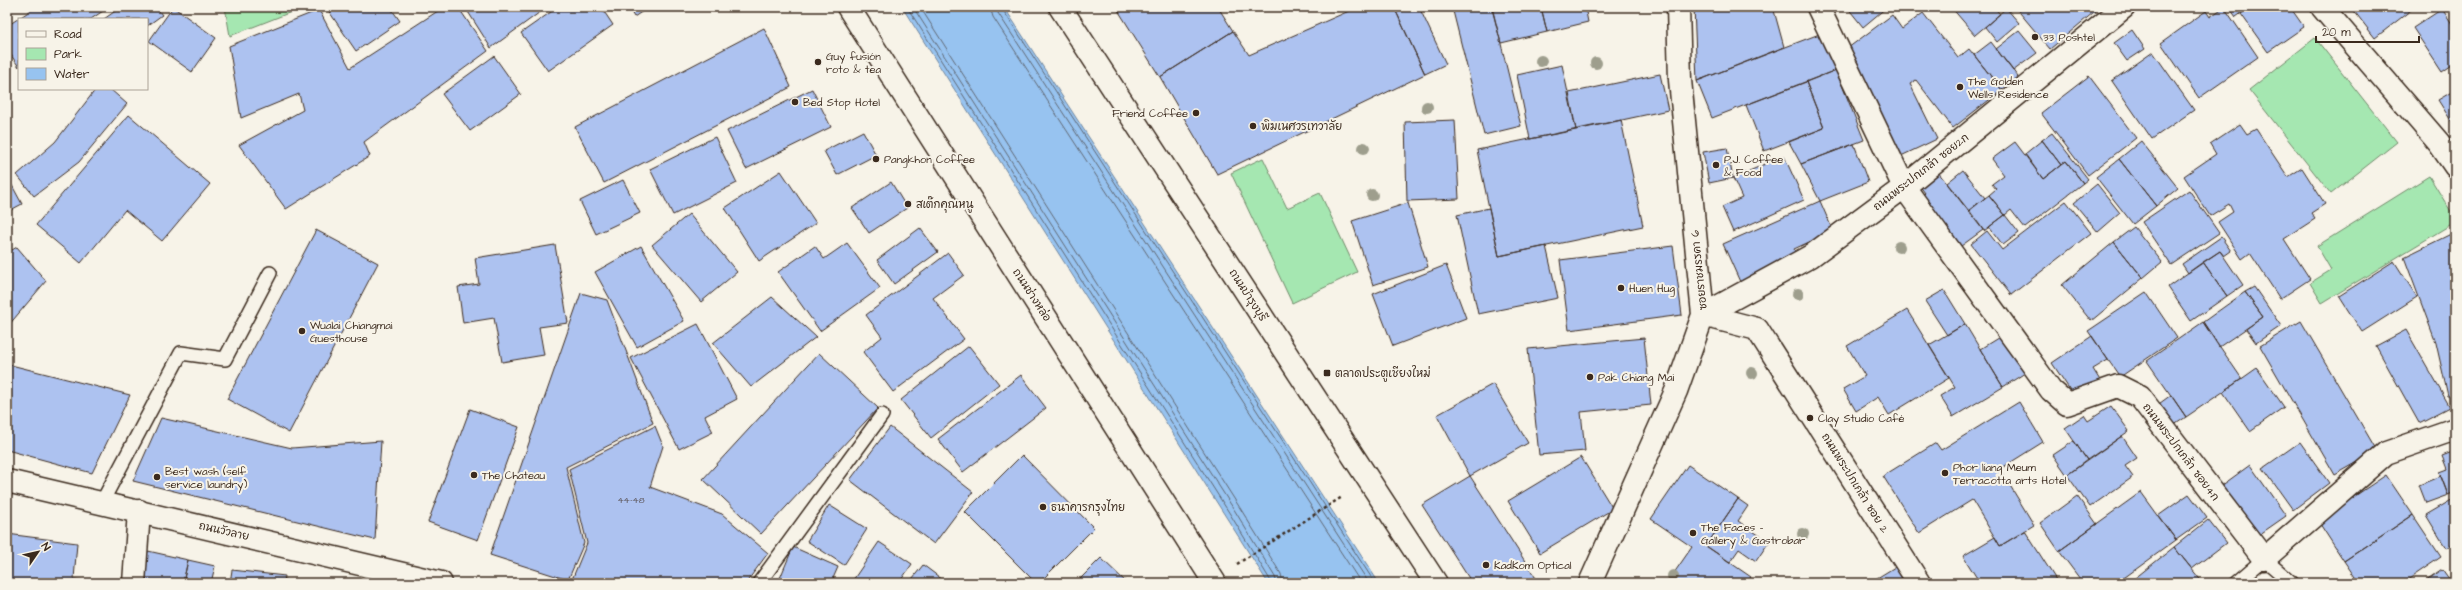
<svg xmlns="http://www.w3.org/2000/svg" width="2462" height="590" font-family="'Architects Daughter','Playpen Sans Thai',sans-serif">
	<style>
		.green { fill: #a5e7b1; stroke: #708868 }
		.water { fill: #97c3f0; stroke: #72869c }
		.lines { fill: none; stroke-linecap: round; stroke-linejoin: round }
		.shore { stroke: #606772; stroke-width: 1 }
		.building { fill: #adc2f0; stroke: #3b2a1e }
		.service-casing { stroke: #3b2a1e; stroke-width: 16 }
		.minor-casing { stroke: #3b2a1e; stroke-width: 25 }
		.tertiary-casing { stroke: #3b2a1e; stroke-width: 25 }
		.secondary-casing { stroke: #3b2a1e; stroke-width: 25 }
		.path { stroke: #3b2a1e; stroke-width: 2.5; stroke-dasharray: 3 3; stroke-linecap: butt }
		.service { stroke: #f7f3e8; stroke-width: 13 }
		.minor { stroke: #f7f3e8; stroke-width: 22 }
		.tertiary { stroke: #f7f3e8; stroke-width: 22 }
		.secondary { stroke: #f7f3e8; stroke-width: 22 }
		.tree { fill: #9e9e8d }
		.poi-dot { fill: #3b2a1e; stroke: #f7f3e8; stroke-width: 1.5 }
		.labels { text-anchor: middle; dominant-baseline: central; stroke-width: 4; stroke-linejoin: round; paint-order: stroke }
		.number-label { font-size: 9px; fill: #585052 }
		.poi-label { font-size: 11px; fill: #3b2a1e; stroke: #f7f3e8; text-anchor: start }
		.street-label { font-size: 11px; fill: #3b2a1e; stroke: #f7f3e8 }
	</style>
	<rect width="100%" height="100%" fill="#f7f3e8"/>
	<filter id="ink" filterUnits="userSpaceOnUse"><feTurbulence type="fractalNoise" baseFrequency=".025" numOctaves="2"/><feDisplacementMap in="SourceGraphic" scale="8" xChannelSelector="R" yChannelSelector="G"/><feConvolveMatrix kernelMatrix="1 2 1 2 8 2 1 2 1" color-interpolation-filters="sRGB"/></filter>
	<g filter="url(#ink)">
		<path class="green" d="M225 7H304L230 36Z
			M2315 38 2397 142 2331 194 2249 90Z
			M1263 158 1287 208 1320 193 1357 272 1292 303 1231 173Z
			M2429 176 2455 218V222L2322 303 2310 283 2331 270 2317 246Z"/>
		<path class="water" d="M902 7H1004L1379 583H1268Z"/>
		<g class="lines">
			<path class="shore" d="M907 7 1230 514 1272 583
				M913 7 1235 511 1275 577 1277 583
				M920 7 1240 508 1281 574 1283 583
				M990 7 993 17 1361 583
				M996 7 998 13 1369 583
				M1001 7 1375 583"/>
		</g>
		<path class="building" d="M36 7H109L91 19H19V67L7 49V26Z
			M121 7H156L162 15 147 26V19H104Z
			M173 7 216 38 192 72 149 41Z
			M333 7H390L400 21 356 51 328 10Z
			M444 7H458L488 51 364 142 370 156 286 209 239 145 303 110 299 94 241 118 229 46 319 10 350 68Z
			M465 7H547L491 48Z
			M558 7H601L613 25 548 71 521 33Z
			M628 7H649L634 17Z
			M1116 7H1218L1233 31 1160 77Z
			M1358 7H1394L1425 74 1217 174 1160 77 1233 31 1249 55Z
			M1394 7H1419L1446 64 1425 74Z
			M1470 7H1492L1521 126 1484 135 1453 11Z
			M1500 7H1541L1547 32 1501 43 1492 9Z
			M1541 7H1585L1588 22 1547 32Z
			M1694 7H1773L1784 47 1697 81Z
			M1847 7H1887L1863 27Z
			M1951 7H1994L2000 14 1975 35Z
			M2015 7H2100L2050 49Z
			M2224 7 2258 57 2199 98 2161 43 2206 11 2210 17Z
			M2229 7H2250L2236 17Z
			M2250 7H2290L2304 27 2268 52 2241 14Z
			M2351 7H2415L2375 38Z
			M2006 8 2019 23 1997 42 1985 27Z
			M2442 9 2455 28V63L2442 72 2413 28Z
			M1923 13 1958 58 1969 49 2002 90 1953 128 1916 80 1910 84 1937 139 1901 156 1848 48 1892 15 1902 29Z
			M764 28 791 87 604 183 575 127Z
			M2132 30 2145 49 2127 61 2114 43Z
			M2019 31 2037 53 2013 71 1996 49Z
			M1822 33 1836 70 1712 118 1697 81Z
			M1991 42 2018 77 2002 90 1974 55Z
			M2153 52 2194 110 2152 139 2112 81Z
			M494 56 521 94 470 131 442 94Z
			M1562 65 1576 130 1530 139 1517 75Z
			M1836 70 1864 140 1801 164 1789 142 1824 128 1806 82Z
			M1660 74 1668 110 1576 130 1569 93Z
			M2089 76 2136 138 2088 175 2041 113Z
			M1806 82 1824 128 1764 151 1746 105Z
			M96 89H110L127 104 79 162 34 196 17 175 55 142Z
			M812 89 831 127 746 169 727 131Z
			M2455 90V127L2438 100Z
			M129 115 210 184 162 241 125 210 81 263 36 225Z
			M1455 120 1459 199 1407 201 1405 122Z
			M1621 120 1643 226 1499 256 1477 150Z
			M2240 124 2247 134 2256 129 2288 177 2302 168 2325 204 2311 213 2315 219 2284 239 2310 279 2280 299 2250 253 2242 259 2218 222 2233 212 2229 204 2210 216 2184 176 2216 154 2210 144Z
			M863 131 876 155 837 175 824 151Z
			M2052 133 2088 179 2083 183 2066 161 2061 165 2042 140Z
			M715 137 737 183 673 215 650 169Z
			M2042 140 2061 165 2043 179 2025 154Z
			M2141 141 2178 188 2156 206 2119 159Z
			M2015 142 2043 179 2066 161 2083 183 2025 228 2011 210 2005 215 1989 195 1996 189 1992 184 2004 175 1992 159Z
			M1854 144 1868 182 1820 201 1801 164Z
			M1727 148 1733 178 1709 183 1703 152Z
			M1784 156 1804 200 1733 232 1722 207 1742 198 1733 178Z
			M2119 159 2156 206 2133 224 2096 177Z
			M1963 170 1985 198 1969 211 1947 183Z
			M781 171 816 223 759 261 725 208Z
			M1938 172 1983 230 1957 249 1919 199 1925 193 1919 185Z
			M7 176 22 204 7 212Z
			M623 180 640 213 596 234 580 201Z
			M891 182 907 208 869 233 852 208Z
			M2097 184 2120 213 2098 232 2074 203Z
			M2189 190 2219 233 2171 265 2142 222Z
			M1989 195 2005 215 1984 231 1969 210Z
			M1820 201 1833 231 1794 249 1799 259 1741 284 1723 244Z
			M2066 201 2091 233 2011 295 1971 244 1987 231 2002 250Z
			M1408 203 1428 267 1373 285 1352 221Z
			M1489 208 1499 256 1546 246 1558 298 1478 314 1457 215Z
			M689 214 737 272 701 302 652 245Z
			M2005 215 2019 233 2003 245 1989 227Z
			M2134 227 2162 262 2143 278 2114 242Z
			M920 228 938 252 894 284 877 260Z
			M316 230 378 263 289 433 227 399Z
			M2455 232V396H2448L2436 343 2404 257Z
			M2221 237 2231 251 2224 256 2220 251 2188 273 2182 264Z
			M2114 242 2143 278 2091 321 2062 285Z
			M847 243 880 288 820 331 778 272 815 246 824 259Z
			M555 245 568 323 539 327 544 355 502 362 494 318 463 323 458 287 479 284 475 258Z
			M641 246 684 321 637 347 595 272Z
			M1673 246 1682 315 1569 330 1560 260Z
			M17 247 46 281 8 326 7 253Z
			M2220 251 2243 285 2227 296 2203 262Z
			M948 253 964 275 933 298 964 339 893 392 863 352 882 337 866 315Z
			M2394 261 2417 297 2362 332 2339 296Z
			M2203 262 2227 296 2191 321 2168 287Z
			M1446 265 1466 318 1393 346 1373 294Z
			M2254 287 2281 326 2256 343 2246 329 2263 317 2245 292Z
			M1944 290 1965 324 1947 335 1925 301Z
			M2146 292 2177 338 2120 377 2088 331Z
			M2245 292 2263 317 2219 347 2203 322Z
			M581 293 607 300 653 423 566 467 584 543 568 580 490 555Z
			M772 297 816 337 751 387 713 343Z
			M1907 310 1949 378 1889 415 1878 397 1856 411 1843 389 1865 376 1847 346Z
			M2301 321 2377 451 2335 475 2260 346Z
			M2203 322 2242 379 2186 417 2147 361Z
			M698 324 737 399 705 416 713 432 679 449 631 358Z
			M1965 324 2003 387 1953 417 1940 396 1955 387 1929 345Z
			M2406 330 2450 407 2419 423 2376 346Z
			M2001 336 2025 373 2003 387 1980 349Z
			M2092 336 2108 360 2093 369 2101 382 2076 399 2052 363Z
			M1644 338 1651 405 1581 412 1585 451 1539 455 1528 349Z
			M969 346 999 384 931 438 901 400Z
			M819 353 878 408 761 534 703 479Z
			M7 364 130 395 92 473 7 450Z
			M2257 368 2284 407 2250 431 2223 392Z
			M1021 375 1046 408 963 472 938 439Z
			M1493 384 1528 443 1470 476 1437 415Z
			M2171 395 2186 417 2167 430 2152 409Z
			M2019 402 2043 442 2000 469 2034 525 2000 546 1972 500 1919 533 1883 476 1936 443 1941 450Z
			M2111 406 2129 431 2087 460 2065 428 2084 415 2088 421Z
			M470 409 519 427 478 540 428 522Z
			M161 418 292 448 381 441 375 540 133 481Z
			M655 426 663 446 650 487 722 514 768 553 746 583 571 582 587 543 569 469Z
			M890 427 973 492 934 544 850 480Z
			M2122 436 2137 458 2125 466 2133 477 2090 507 2067 475Z
			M2074 441 2087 460 2067 475 2053 455Z
			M2300 442 2329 483 2293 510 2263 468Z
			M2455 451V492L2448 495 2439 472 2447 469 2442 456Z
			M1022 455 1094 528 1039 583H1036L965 512Z
			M1581 457 1613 509 1540 553 1508 501Z
			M1688 465 1738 499 1706 546 1751 577 1747 583H1667L1692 547 1651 519Z
			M2250 465 2286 516 2253 539 2217 489Z
			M2386 475 2413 515 2344 561 2318 521Z
			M1470 476 1539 583H1472L1449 547 1422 505Z
			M2441 476 2448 495 2426 503 2419 485Z
			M2141 492 2176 540 2117 583H2083L2059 551Z
			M2189 494 2207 518 2176 540 2158 516Z
			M2077 496 2097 524 2059 551 2040 523Z
			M2455 498V542L2446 548 2426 515Z
			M1738 499 1748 506 1738 521 1769 542 1756 561 1739 549 1730 562 1706 546Z
			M829 505 867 529 844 565 807 541Z
			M2413 515 2441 557 2403 583H2359L2344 561Z
			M2208 520 2226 543 2192 569 2174 547Z
			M2025 531 2058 583H1980L1963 556 1995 537 2000 546Z
			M7 534 77 543 74 579 97 583H7Z
			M879 542 912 564 899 583H851Z
			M793 547 838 567 831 583H778Z
			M2174 547 2203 583H2129Z
			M148 551 188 560 183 583H141Z
			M1101 558 1127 583H1076Z
			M188 560 215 566 211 583H183Z
			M923 565 947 583H909Z
			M1895 567 1905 583H1869Z
			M2442 569 2452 583H2422Z
			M232 570 285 576 284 583H230Z"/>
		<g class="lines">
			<g class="service-casing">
				<path id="service" d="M102 502 181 353 225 359 270 273
					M759 583 882 415
					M2236 583 2264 559 2292 583"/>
			</g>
			<g class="minor-casing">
				<path id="minor" d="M1818 7 1904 187 2051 390 2067 404 2118 386 2140 397 2264 559 2386 453 2455 429
					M2322 7 2439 143 2455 166
					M1703 315 1811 256 1904 187 2124 7
					M1703 315 1757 329 1919 583
					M134 583 139 511
					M1590 583 1676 391 1703 315 1680 80 1678 7"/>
			</g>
			<g class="tertiary-casing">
				<path id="tertiary" d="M7 481 441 583"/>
			</g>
			<g class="secondary-casing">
				<path id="secondary" d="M848 7 1215 583
					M1060 7 1436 583"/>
			</g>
			<path class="path" d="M1237 564 1342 497"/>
			<use href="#service" class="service"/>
			<use href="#minor" class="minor"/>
			<use href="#tertiary" class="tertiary"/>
			<use href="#secondary" class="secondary"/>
		</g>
		<g class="tree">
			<circle cx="1541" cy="61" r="6"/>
			<circle cx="1596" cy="63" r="6"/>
			<circle cx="1427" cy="107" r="6"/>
			<circle cx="1364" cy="148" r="6"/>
			<circle cx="1372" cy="195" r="6"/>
			<circle cx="1899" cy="247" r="6"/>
			<circle cx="1798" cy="294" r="6"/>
			<circle cx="1752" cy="373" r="6"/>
			<circle cx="1803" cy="534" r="6"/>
			<circle cx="1673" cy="576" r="6"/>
		</g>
	</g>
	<g class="poi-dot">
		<circle cx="2035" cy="37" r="4"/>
		<circle cx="818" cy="62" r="4"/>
		<circle cx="1960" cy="87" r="4"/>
		<circle cx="795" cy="102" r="4"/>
		<circle cx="1196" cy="113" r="4"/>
		<circle cx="1253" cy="126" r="4"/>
		<circle cx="876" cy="159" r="4"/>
		<circle cx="1716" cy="165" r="4"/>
		<circle cx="908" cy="204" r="4"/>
		<circle cx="1621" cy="288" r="4"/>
		<circle cx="302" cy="331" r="4"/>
		<rect x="1323" y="369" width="8" height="8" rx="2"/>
		<circle cx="1590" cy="377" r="4"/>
		<circle cx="1810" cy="418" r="4"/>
		<circle cx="1945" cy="473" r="4"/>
		<circle cx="474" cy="475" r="4"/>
		<circle cx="157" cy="477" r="4"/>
		<circle cx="1043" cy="507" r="4"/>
		<circle cx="1693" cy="533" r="4"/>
		<circle cx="1486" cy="565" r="4"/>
	</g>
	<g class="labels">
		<g class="number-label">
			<text x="631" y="500">44-48</text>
		</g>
		<g class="poi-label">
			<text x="2043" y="37">33 Poshtel</text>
			<text x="826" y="56">Guy fusión<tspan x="826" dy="13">roto &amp; tea</tspan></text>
			<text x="1968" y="81">The Golden<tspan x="1968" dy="13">Wells Residence</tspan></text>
			<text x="803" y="102">Bed Stop Hotel</text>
			<text x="1188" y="113" text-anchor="end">Friend Coffee</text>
			<text x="1261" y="126">พิฆเนศวรเทวาลัย</text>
			<text x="884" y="159">Pangkhon Coffee</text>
			<text x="1724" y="159">P.J. Coffee<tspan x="1724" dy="13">&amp; Food</tspan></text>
			<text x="916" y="204">สเต๊กคุณหนู</text>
			<text x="1629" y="288">Huen Hug</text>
			<text x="310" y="325">Wualai Chiangmai<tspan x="310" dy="13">Guesthouse</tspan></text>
			<text x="1335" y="373">ตลาดประตูเชียงใหม่</text>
			<text x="1598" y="377">Pak Chiang Mai</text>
			<text x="1818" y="418">Clay Studio Café</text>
			<text x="1953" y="467">Phor liang Meum<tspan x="1953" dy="13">Terracotta arts Hotel</tspan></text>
			<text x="165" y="471">Best wash (self<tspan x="165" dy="13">service laundry)</tspan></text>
			<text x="482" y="475">The Chateau</text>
			<text x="1051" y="507">ธนาคารกรุงไทย</text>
			<text x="1701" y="527">The Faces -<tspan x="1701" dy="13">Gallery &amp; Gastrobar</tspan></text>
			<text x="1494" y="565">KadKom Optical</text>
		</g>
		<g class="street-label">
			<text transform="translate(1921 172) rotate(-38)">ถนนพระปกเกล้า ซอย2ก</text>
			<text transform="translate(1699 270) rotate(-96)">ซอยราชมรรคา 6</text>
			<text transform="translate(1032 295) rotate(57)">ถนนช่างหล่อ</text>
			<text transform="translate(1248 295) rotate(57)">ถนนบำรุงบุรี</text>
			<text transform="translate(2181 452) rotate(53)">ถนนพระปกเกล้า ซอย4ก</text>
			<text transform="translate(1855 483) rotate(58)">ถนนพระปกเกล้า ซอย 2</text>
			<text transform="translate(224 531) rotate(13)">ถนนวัวลาย</text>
		</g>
	</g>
	<rect width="2462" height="590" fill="none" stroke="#f7f3e8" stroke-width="24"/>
	<rect x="12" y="12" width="2438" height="566" fill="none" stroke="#3b2a1e" stroke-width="1.5" filter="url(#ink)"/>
	<rect x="18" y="18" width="130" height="72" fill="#f7f3e8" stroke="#aca397"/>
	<rect x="26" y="31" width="20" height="6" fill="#f7f3e8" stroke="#aca397"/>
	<text x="54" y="38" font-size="12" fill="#3b2a1e">Road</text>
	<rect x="26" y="48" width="20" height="12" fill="#a5e7b1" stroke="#aca397"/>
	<text x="54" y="58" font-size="12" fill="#3b2a1e">Park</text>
	<rect x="26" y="68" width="20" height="12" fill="#97c3f0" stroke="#aca397"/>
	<text x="54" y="78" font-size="12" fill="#3b2a1e">Water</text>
	<g transform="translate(38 552) rotate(56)" stroke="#f7f3e8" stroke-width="3" paint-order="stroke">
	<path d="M0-3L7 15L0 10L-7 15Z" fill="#3b2a1e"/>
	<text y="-6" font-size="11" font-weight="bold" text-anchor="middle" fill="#3b2a1e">N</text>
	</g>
	<path d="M2316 36v6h103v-6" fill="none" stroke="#3b2a1e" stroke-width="2"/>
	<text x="2322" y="36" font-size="12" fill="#3b2a1e" stroke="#f7f3e8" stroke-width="3" paint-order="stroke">20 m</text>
</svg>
